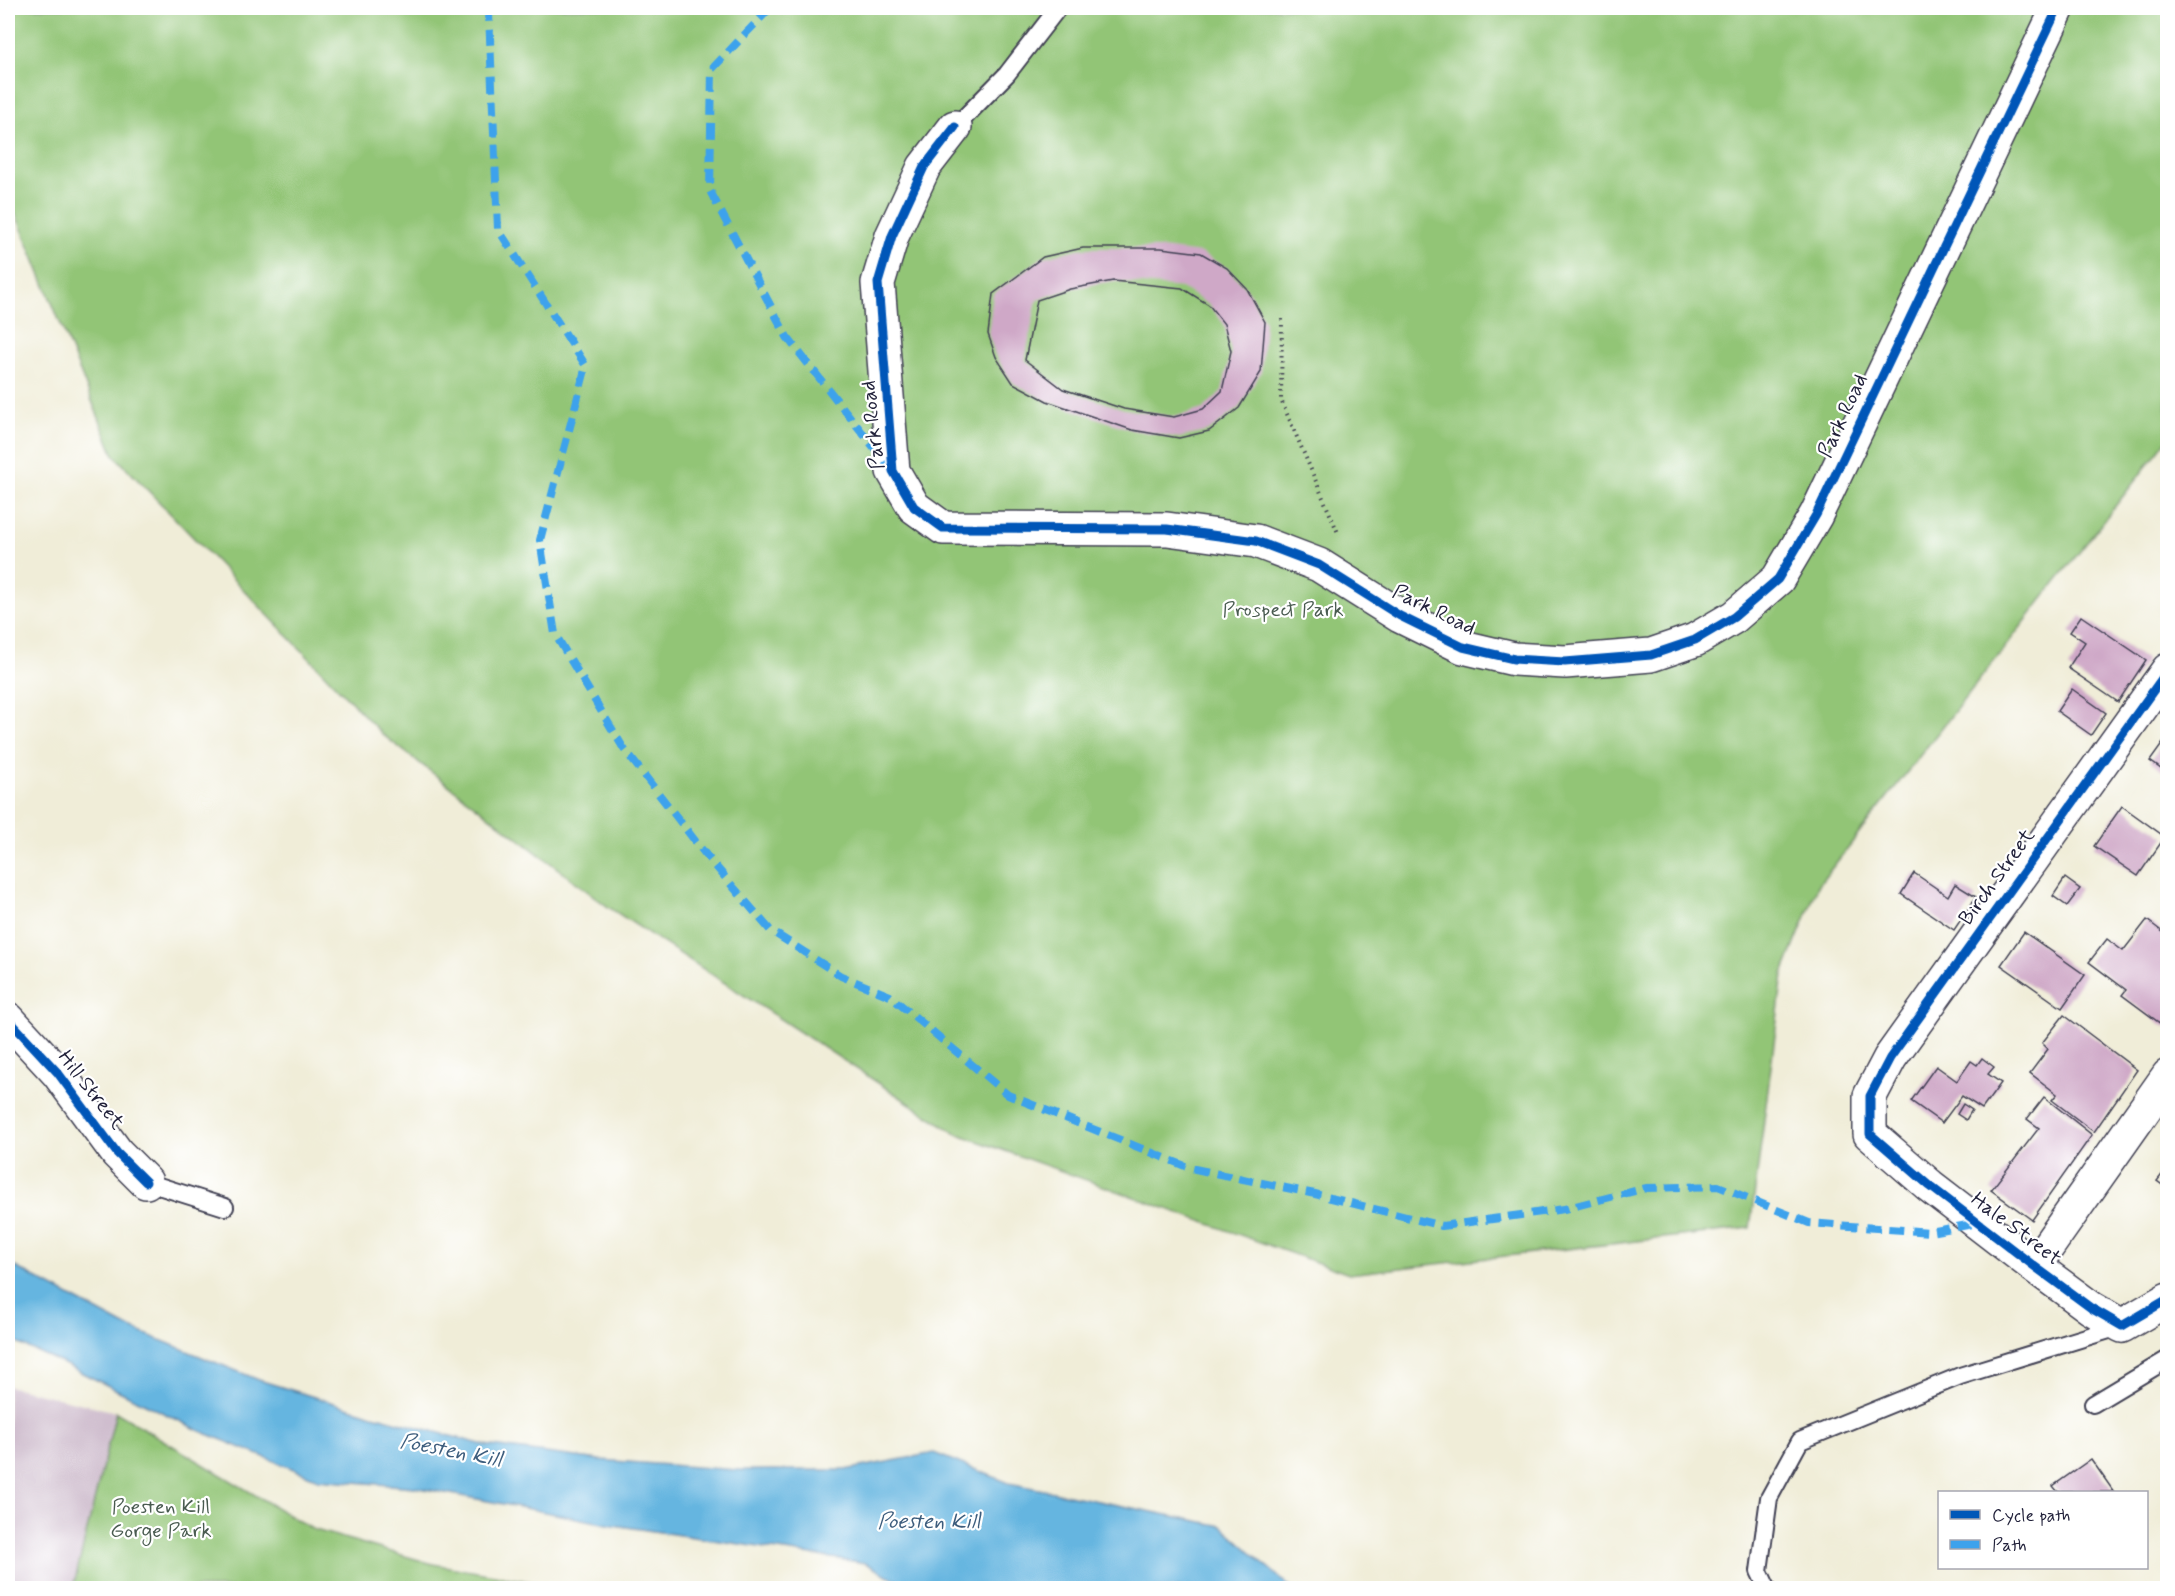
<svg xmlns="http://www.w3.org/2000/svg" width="2175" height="1596" font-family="Mynerve,sans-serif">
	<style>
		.industrial { fill: #cfbdce }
		.green { fill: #92c576; stroke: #5a7458; stroke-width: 1.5 }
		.water { fill: #65b5e0; stroke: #446c8e; stroke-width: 1.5 }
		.building { fill: #cfa8c7; fill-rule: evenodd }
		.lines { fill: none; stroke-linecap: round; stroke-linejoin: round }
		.service-casing { stroke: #414053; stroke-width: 20 }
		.minor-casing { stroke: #414053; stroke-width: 36 }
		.path { stroke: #414053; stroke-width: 4; stroke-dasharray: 1.5 4.5; stroke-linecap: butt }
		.service { stroke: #fff; stroke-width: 16 }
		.minor { stroke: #fff; stroke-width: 33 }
		.quiet { stroke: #3ea2ec; stroke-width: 8; stroke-dasharray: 15 8; stroke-linecap: butt }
		.cycleway-casing { stroke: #fff; stroke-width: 13 }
		.cycleway { stroke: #0057b8; stroke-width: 9 }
		.labels { text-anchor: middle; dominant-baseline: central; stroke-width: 4.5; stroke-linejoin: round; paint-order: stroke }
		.street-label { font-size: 21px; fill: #22223b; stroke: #fff }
		.park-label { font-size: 21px; fill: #495b50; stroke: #fff }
		.water-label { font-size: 22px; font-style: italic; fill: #3d5d7d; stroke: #fff }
	</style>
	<rect width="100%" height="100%" fill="#fff"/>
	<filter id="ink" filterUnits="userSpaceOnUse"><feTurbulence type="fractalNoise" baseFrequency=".0167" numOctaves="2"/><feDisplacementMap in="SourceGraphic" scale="12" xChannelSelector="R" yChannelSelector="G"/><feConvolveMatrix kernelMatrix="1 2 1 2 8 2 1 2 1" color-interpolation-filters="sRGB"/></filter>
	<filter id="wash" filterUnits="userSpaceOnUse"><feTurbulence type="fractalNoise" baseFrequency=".008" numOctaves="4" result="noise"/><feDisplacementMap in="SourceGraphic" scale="24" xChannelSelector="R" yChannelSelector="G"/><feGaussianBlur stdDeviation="1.35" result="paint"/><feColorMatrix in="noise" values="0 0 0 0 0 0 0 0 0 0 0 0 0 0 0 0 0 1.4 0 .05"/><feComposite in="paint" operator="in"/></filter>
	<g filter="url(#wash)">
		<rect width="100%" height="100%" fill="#f0edd8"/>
		<path class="industrial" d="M8 1386 116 1412 73 1588H8Z"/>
		<path class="green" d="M8 8H2167V440L1818 886 1783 974 1750 1228 1349 1274 955 1133 608 907 383 735 114 455 8 195Z
			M116 1412 312 1529 433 1564 565 1588H73Z"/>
		<path class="water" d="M8 1263 123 1325 259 1380 373 1415 484 1445 600 1460 738 1470H845L934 1453 1009 1483 1222 1526 1291 1588H911L865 1563 613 1525 414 1487 318 1479 200 1431 60 1362 8 1339Z"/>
		<g id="blocks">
			<path class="building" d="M1083 248H1161L1201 253 1227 268 1247 289 1265 322 1261 372 1239 408 1209 431 1179 438 1132 430 1047 401 1013 383 996 357 988 334 993 294 1043 257ZM1113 281 1182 288 1209 305 1224 324 1231 351 1222 391 1203 409 1174 417 1124 409 1063 389 1025 360 1037 300 1070 289Z
				M2081 616 2146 660 2118 702 2068 668 2085 642 2070 632Z
				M2072 689 2106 713 2091 735 2057 711Z
				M2168 736V774L2150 761Z
				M2122 806 2165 837 2138 876 2094 846Z
				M1914 873 1948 896 1955 884 1976 897 1954 930 1901 894Z
				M2065 878 2080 889 2067 906 2053 896Z
				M2147 920 2168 936V1024L2165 1027 2122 995 2126 990 2089 962 2107 939 2123 951Z
				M2024 932 2085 975 2062 1008 2001 965Z
				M2064 1015 2137 1070 2094 1132 2052 1100 2057 1094 2030 1073 2048 1049 2042 1043Z
				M1982 1058 1994 1067 1988 1074 2001 1083 1982 1109 1962 1096 1942 1123 1911 1101 1936 1066 1957 1081 1971 1061 1977 1065Z
				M2044 1097 2092 1135 2032 1220 1991 1190 2039 1128 2027 1119Z
				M1963 1104 1972 1110 1966 1120 1957 1114Z
				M2168 1167V1189L2157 1181Z
				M2091 1459 2114 1492H2058L2053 1486Z"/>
		</g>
	</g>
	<g filter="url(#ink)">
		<use href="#blocks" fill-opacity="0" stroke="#414053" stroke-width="1.5"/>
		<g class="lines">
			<g class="service-casing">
				<path id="service" d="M955 127 1007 74 1058 8
					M146 1182 225 1207
					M2093 1404 2168 1359
					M1767 1588 1759 1571 1769 1498 1800 1441 1960 1376 2122 1326"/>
			</g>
			<g class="minor-casing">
				<path id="minor" d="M955 127 924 167 892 236 878 283 893 471 914 507 943 528 1167 529 1256 541 1319 565 1400 616 1463 647 1514 659 1565 662 1651 655 1695 640 1734 617 1778 579 1816 515 2058 8
					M2168 670 1890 1058 1870 1096V1134L1930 1186 2034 1266 2091 1308 2122 1326 2168 1299
					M8 1019 58 1073 117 1153 146 1182
					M2034 1266 2168 1076"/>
			</g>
			<path class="path" d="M1282 319 1281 400 1339 535"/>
			<use href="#service" class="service"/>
			<use href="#minor" class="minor"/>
			<path class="quiet" d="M493 8 489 14 498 229 586 366 540 540 555 634 624 749 706 855 770 930 841 976 890 996 1008 1095 1190 1168 1315 1194 1442 1226 1564 1209 1646 1188 1718 1186 1809 1223 1930 1232 1978 1223
				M770 8 712 69 710 191 787 337 891 469"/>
			<g class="cycleway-casing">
				<path id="cycleway" d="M955 127 924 167 892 236 878 283 893 471 914 507 943 528 1167 529 1256 541 1319 565 1400 616 1463 647 1514 659 1565 662 1651 655 1695 640 1734 617 1778 579 1816 515 2058 8
					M2168 670 1890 1058 1870 1096V1134L1930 1186 2034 1266 2091 1308 2122 1326 2168 1299
					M8 1019 58 1073 117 1153 146 1182"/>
			</g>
			<use href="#cycleway" class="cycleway"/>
		</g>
	</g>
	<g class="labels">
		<g class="street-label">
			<text transform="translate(1843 416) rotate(-65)">Park Road</text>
			<text transform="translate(873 425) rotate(-96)">Park Road</text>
			<text transform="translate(1434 610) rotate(26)">Park Road</text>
			<text transform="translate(1997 877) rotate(-54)">Birch Street</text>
			<text transform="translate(91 1090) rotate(52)">Hill Street</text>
			<text transform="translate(2016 1229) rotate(37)">Hale Street</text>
		</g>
		<g class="park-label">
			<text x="1283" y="610">Prospect Park</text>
			<text x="161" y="1507">Poesten Kill<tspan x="161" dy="24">Gorge Park</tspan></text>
		</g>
		<g class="water-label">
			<text transform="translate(451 1451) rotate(11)">Poesten Kill</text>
			<text x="929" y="1522">Poesten Kill</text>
		</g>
	</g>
	<rect width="2175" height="1596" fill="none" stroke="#fff" stroke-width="30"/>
	<rect x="1938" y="1491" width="210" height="78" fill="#ffffff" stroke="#a7a7b1" stroke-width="1.5"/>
	<rect x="1950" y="1510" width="30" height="9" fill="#0057b8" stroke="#a7a7b1" stroke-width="1.5"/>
	<text x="1992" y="1521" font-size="18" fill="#22223b">Cycle path</text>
	<rect x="1950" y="1540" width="30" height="9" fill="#3ea2ec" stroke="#a7a7b1" stroke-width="1.5"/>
	<text x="1992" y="1551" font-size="18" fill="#22223b">Path</text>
</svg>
